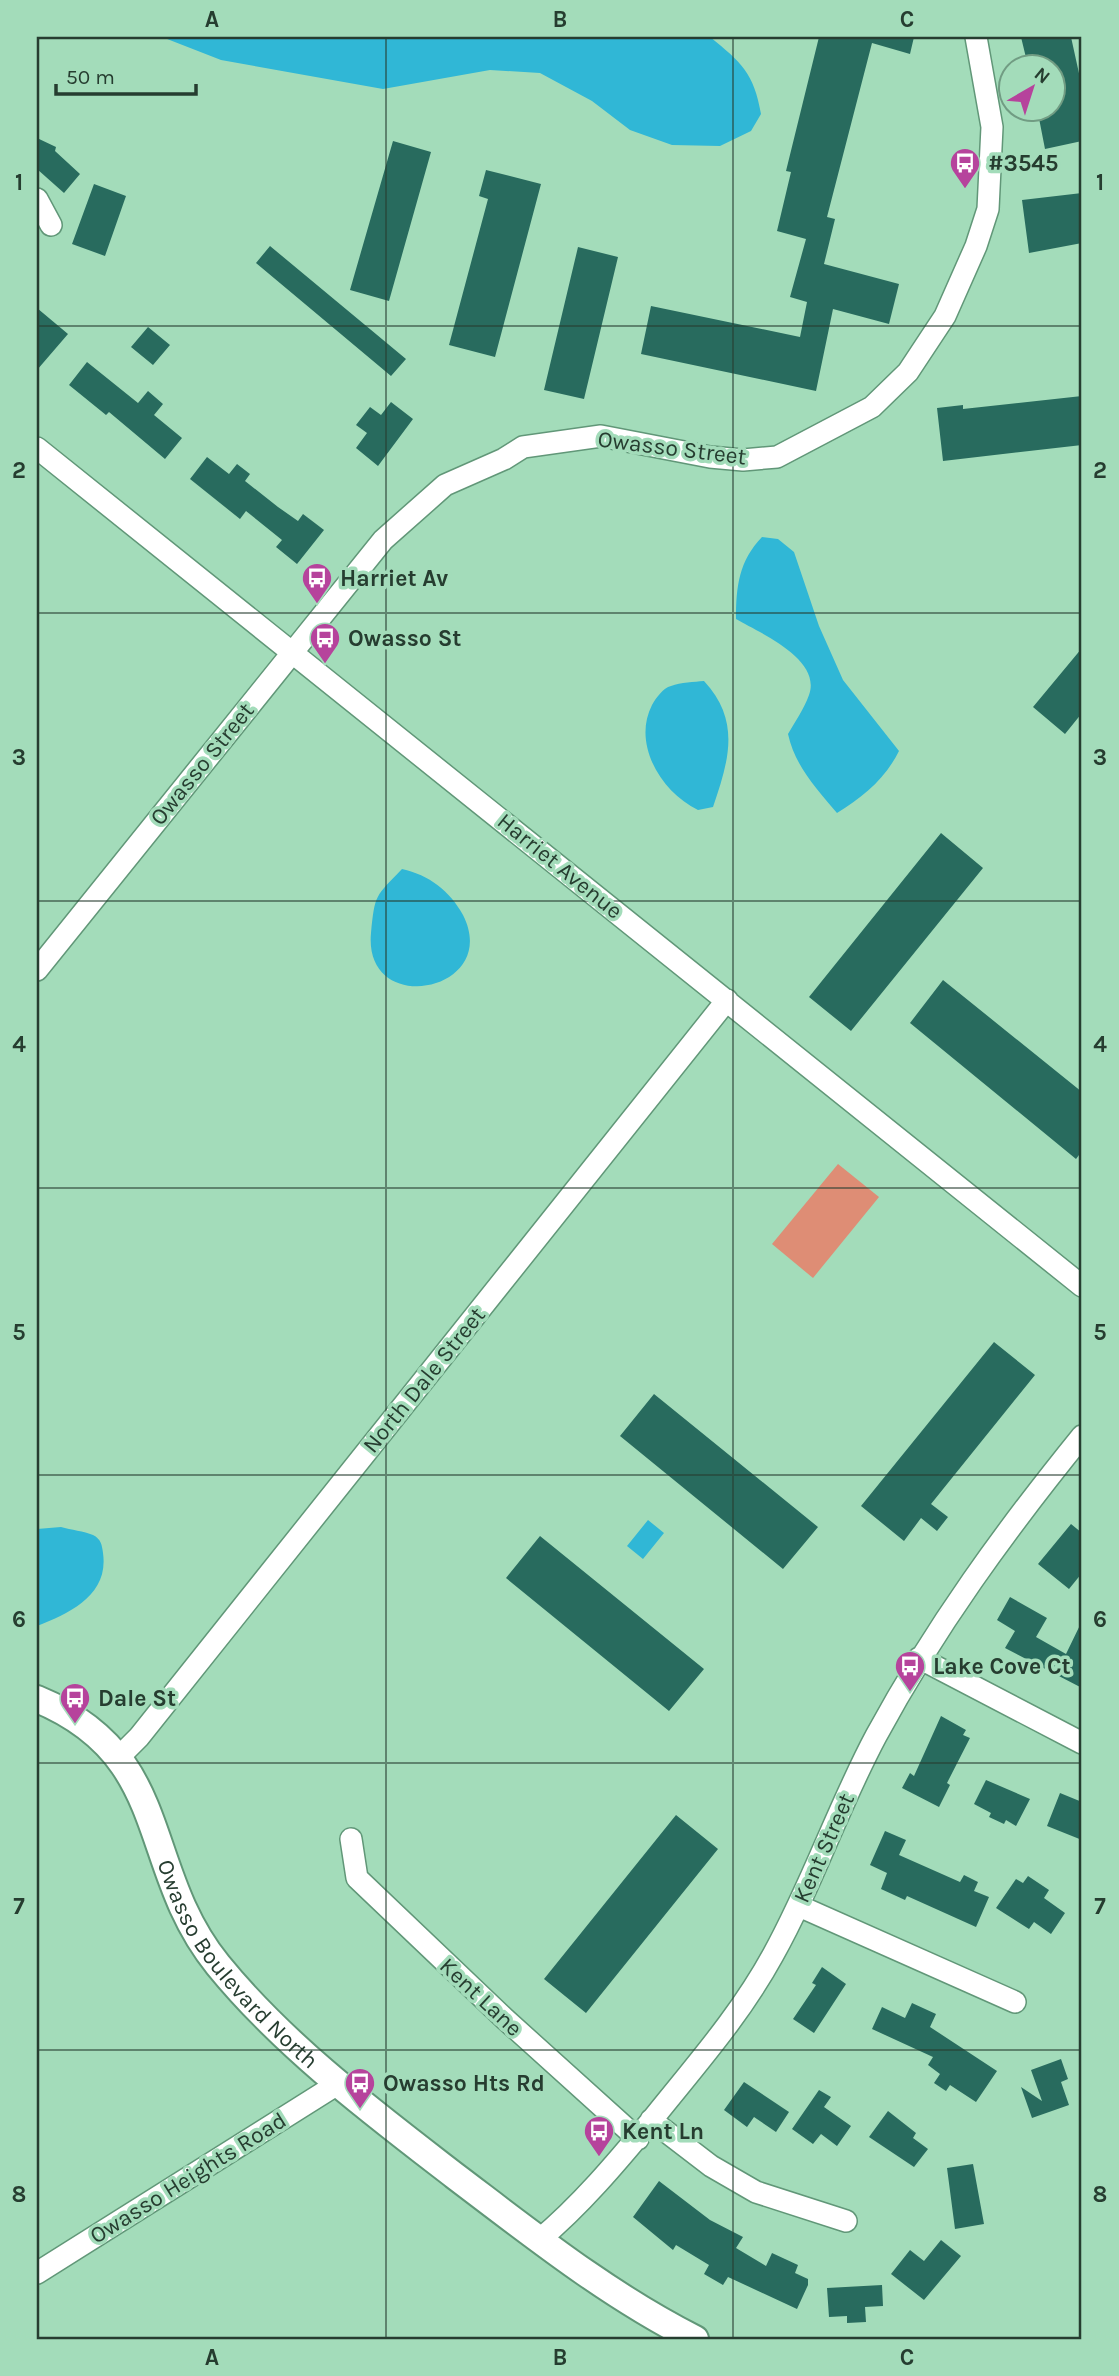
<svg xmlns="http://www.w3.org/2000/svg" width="1119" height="2376" font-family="Karla,sans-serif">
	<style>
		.green { fill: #de8d75 }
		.water { fill: #30b7d6 }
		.building { fill: #286b5e }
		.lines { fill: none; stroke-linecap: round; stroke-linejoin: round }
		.minor-casing { stroke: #619778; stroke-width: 24 }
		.tertiary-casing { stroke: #619778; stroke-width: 30 }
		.minor { stroke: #fff; stroke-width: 21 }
		.tertiary { stroke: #fff; stroke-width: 26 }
		.grid { fill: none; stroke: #263d30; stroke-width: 2; stroke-opacity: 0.55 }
		.labels { text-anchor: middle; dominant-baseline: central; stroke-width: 7; stroke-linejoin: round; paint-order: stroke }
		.poi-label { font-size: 23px; font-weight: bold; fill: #263d30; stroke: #a3dcba; text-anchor: start }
		.street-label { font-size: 23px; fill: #263d30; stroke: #a3dcba }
		.neatline { fill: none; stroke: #263d30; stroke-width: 2.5 }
		.grid-label { font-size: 23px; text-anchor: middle; font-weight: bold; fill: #263d30 }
	</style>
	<rect width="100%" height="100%" fill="#a3dcba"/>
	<path class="green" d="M838 1164 879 1197 813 1278 772 1244Z"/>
	<path class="water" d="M162 37H710C741 62 754 73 761 114L751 131 720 146 672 145 630 130 592 101 540 73 490 70 383 89 221 60Z
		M762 537 778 539 794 552 819 626 843 680 899 751C885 779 863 797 837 813 816 788 795 766 788 734 795 722 804 709 809 695 822 659 760 633 736 619 736 586 739 561 762 537Z
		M704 681C741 721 729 760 713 807L698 810C661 792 632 744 652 705 656 698 663 688 671 686 681 682 694 682 704 681Z
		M402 869C429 875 450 891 463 915 502 992 363 1019 371 933 375 894 375 897 402 869Z
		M648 1520 664 1533 643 1559 627 1546Z
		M61 1527C71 1530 84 1531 93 1535 101 1539 102 1545 103 1553 109 1595 70 1613 37 1626V1529Z"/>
	<path class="building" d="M819 37H914L910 54 872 43 827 217 835 219 824 264 899 284 889 324 833 309 816 391 641 354 651 306 800 337 807 302 790 297 806 239 777 231 791 172 786 171Z
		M1021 37H1071L1082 87V141L1045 149 1037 108H1053V66H1028Z
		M37 138 56 147 55 151 80 174 64 193 37 169Z
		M393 141 431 152 389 301 350 290Z
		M486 170 541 184 495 357 449 345 488 199 479 196Z
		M94 184 126 196 105 256 72 244Z
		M1082 193V243L1029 253 1022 200Z
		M270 246 406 359 391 376 256 263Z
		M578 247 618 257 584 399 544 390Z
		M37 308 68 334 37 370Z
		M148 327 170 345 153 365 131 347Z
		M87 362 138 403 148 391 163 404 154 415 182 438 165 459 109 412 106 415 69 385Z
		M1082 396V445L943 461 937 408 963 405V409Z
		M391 402 413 419 378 466 356 448 367 433 356 425 370 407 381 415Z
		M207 457 229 474 237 464 250 474 245 481 278 507 298 521 303 514 324 530 297 564 276 547 282 540 246 511 240 519 190 479Z
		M1082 648V713L1065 734 1033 707Z
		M941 833 983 868 851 1031 809 997Z
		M943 980 1082 1092V1151L1076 1159 910 1023Z
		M994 1342 1035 1375 931 1504 948 1517 937 1531 921 1518 904 1541 861 1506Z
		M654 1394 818 1527 783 1569 620 1436Z
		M1071 1524 1082 1533V1573L1069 1589 1038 1564Z
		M540 1536 704 1669 669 1711 506 1578Z
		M1010 1597 1047 1618 1036 1637 1066 1654 1082 1621V1688L1005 1648 1015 1631 997 1620Z
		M941 1716 966 1730 963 1735 970 1738 947 1783 950 1785 939 1807 902 1788 910 1773 914 1776Z
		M986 1780 1030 1799 1016 1826 1006 1820 1004 1824 989 1817 991 1813 974 1804Z
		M1060 1793 1082 1802V1840L1047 1826Z
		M676 1815 718 1849 586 2013 544 1979Z
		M885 1831 906 1840 899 1855 960 1882 964 1875 978 1882 974 1891 989 1897 976 1927 907 1896 905 1900 881 1889 887 1873 870 1865Z
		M1028 1876 1049 1890 1044 1898 1065 1913 1051 1934 1034 1922 1029 1929 996 1908 1016 1879 1023 1883Z
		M822 1967 846 1984 814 2033 793 2019 816 1985 812 1983Z
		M912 2003 936 2014 930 2027 997 2071 976 2102 950 2085 946 2091 934 2083 940 2074 928 2065 933 2057 872 2029 882 2007 905 2018Z
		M1061 2059 1068 2079 1061 2082 1069 2105 1032 2118 1021 2087 1042 2101 1031 2070Z
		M744 2082 789 2112 776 2132 754 2117 747 2127 724 2110Z
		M819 2090 831 2097 824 2107 851 2126 837 2146 821 2134 813 2144 792 2129Z
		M888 2111 916 2133 913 2138 928 2149 914 2167 869 2137Z
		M973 2164 984 2224 955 2229 947 2168Z
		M659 2181 710 2220 743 2237 736 2248 766 2266 772 2253 798 2265 795 2273 808 2279V2285L797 2309 728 2277 723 2285 704 2274 709 2265 676 2245 673 2250 633 2217Z
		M941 2240 961 2256 924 2300 891 2274 910 2250 924 2261Z
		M882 2285 883 2306 865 2307 866 2322 847 2323V2316L829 2317 827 2288Z"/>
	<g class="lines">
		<g class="minor-casing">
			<path id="minor" d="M37 199 51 225
				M37 448 1082 1286
				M37 970 383 540 445 485 504 459 523 447 601 436 710 457 743 460 777 457 872 407 908 372 945 316 976 246 988 209 992 127 976 37
				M919 1658 1082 1743
				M119 1757 139 1737 727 1000
				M351 1839 357 1878 505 2019 638 2139
				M799 1906 1015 2002
				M651 2120 711 2166 756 2192 846 2221
				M539 2240C580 2206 617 2162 651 2121 694 2067 739 2017 773 1955 812 1885 838 1807 876 1736 935 1627 1005 1531 1082 1436
				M37 2273 339 2083"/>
		</g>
		<g class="tertiary-casing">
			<g id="tertiary">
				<path id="s1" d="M37 1699C175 1756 138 1866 218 1965 284 2046 372 2112 455 2176 533 2235 608 2295 695 2339"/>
			</g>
		</g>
		<use href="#minor" class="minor"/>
		<use href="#tertiary" class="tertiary"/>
	</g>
	<path class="grid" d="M386 37V2339M733 37V2339M37 326H1082M37 613H1082M37 901H1082M37 1188H1082M37 1475H1082M37 1763H1082M37 2050H1082"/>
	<defs>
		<g id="bus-pin" transform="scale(1.575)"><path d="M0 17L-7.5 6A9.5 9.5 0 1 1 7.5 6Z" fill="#b6439c" stroke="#a3dcba"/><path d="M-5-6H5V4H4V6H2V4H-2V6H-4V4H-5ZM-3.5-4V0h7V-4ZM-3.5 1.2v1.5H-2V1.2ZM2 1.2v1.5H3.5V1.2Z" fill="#fff"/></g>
	</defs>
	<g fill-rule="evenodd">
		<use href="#bus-pin" x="965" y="163"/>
		<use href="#bus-pin" x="317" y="578"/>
		<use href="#bus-pin" x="325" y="638"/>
		<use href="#bus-pin" x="910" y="1666"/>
		<use href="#bus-pin" x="75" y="1698"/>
		<use href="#bus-pin" x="360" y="2083"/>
		<use href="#bus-pin" x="599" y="2131"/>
	</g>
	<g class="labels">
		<g class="poi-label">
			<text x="988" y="163">#3545</text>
			<text x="340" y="578">Harriet Av</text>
			<text x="348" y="638">Owasso St</text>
			<text x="933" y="1666">Lake Cove Ct</text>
			<text x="98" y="1698">Dale St</text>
			<text x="383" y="2083">Owasso Hts Rd</text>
			<text x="622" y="2131">Kent Ln</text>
		</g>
		<g class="street-label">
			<text transform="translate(672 448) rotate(7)">Owasso Street</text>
			<text transform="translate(202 764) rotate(-51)">Owasso Street</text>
			<text transform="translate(560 866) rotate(39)">Harriet Avenue</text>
			<text transform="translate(424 1380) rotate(-51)">North Dale Street</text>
			<text transform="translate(824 1848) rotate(-66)">Kent Street</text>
			<text stroke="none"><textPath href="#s1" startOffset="343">Owasso Boulevard North</textPath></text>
			<text transform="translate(481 1997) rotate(43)">Kent Lane</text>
			<text transform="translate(188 2178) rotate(-32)">Owasso Heights Road</text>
		</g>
	</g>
	<rect width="1119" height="2376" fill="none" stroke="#a3dcba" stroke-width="77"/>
	<g transform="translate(1032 88) rotate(39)"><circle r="33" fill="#a3dcba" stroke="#719c83" stroke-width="2"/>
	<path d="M0-5L12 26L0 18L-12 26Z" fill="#b6439c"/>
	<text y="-10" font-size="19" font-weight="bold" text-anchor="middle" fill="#263d30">N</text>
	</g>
	<path d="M56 84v10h140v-10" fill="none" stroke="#263d30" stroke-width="3.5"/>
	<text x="66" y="84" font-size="21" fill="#263d30" stroke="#a3dcba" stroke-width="5" paint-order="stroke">50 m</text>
	<rect x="38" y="38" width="1042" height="2300" class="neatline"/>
	<g class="grid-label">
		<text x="212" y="27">A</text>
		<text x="560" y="27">B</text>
		<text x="907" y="27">C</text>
		<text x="19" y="190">1</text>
		<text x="1100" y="190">1</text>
		<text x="19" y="478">2</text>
		<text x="1100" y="478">2</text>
		<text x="19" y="765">3</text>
		<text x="1100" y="765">3</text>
		<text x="19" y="1052">4</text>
		<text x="1100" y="1052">4</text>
		<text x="19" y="1340">5</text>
		<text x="1100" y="1340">5</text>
		<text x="19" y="1627">6</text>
		<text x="1100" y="1627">6</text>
		<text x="19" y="1914">7</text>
		<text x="1100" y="1914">7</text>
		<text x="19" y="2202">8</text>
		<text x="1100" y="2202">8</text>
		<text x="212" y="2365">A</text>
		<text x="560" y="2365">B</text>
		<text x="907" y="2365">C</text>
	</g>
</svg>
